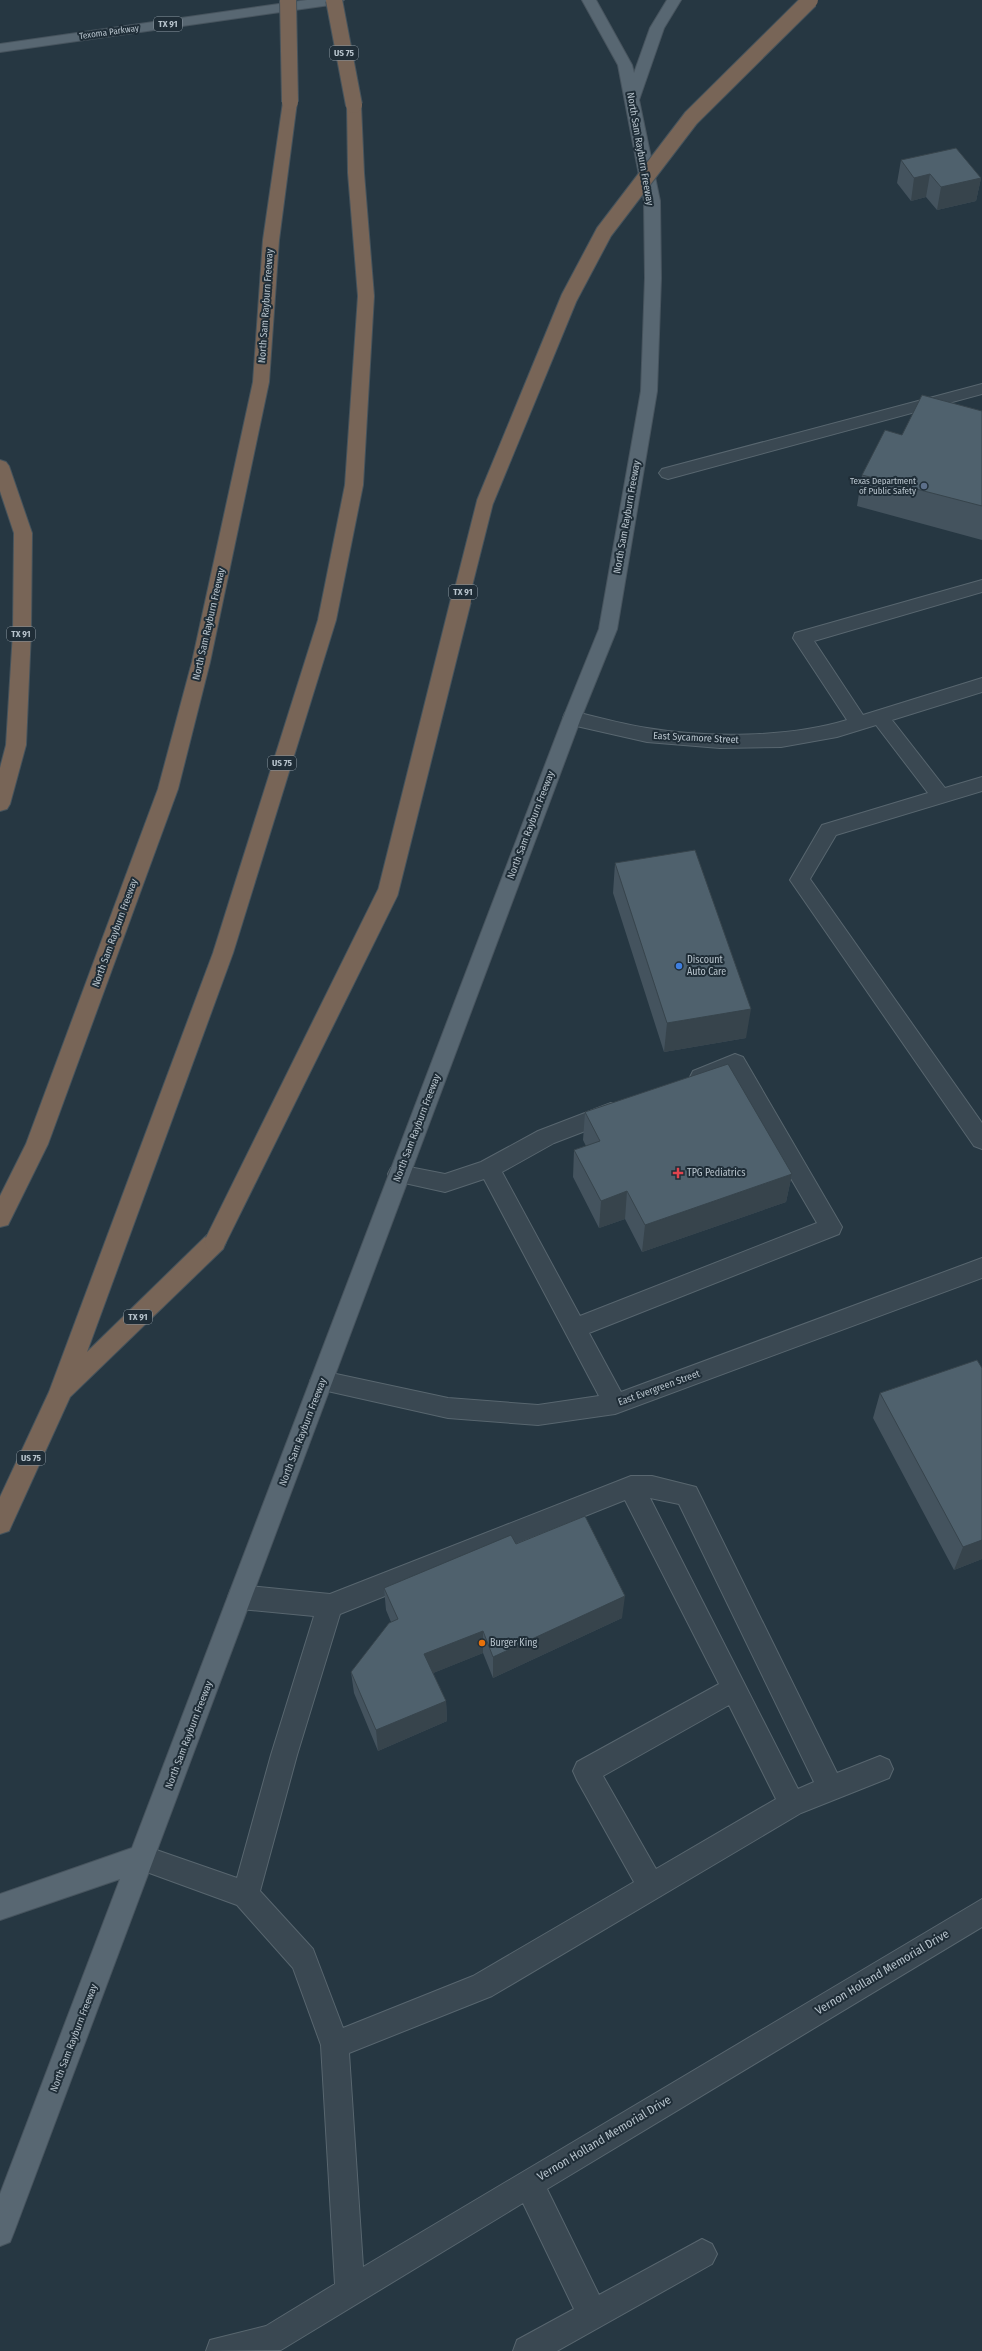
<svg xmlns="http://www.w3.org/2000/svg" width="982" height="2351" font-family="'Fira Sans Condensed',sans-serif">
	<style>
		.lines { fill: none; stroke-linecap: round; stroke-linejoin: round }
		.minor-casing { stroke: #58666f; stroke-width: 2 }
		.major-casing { stroke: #47545e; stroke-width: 2 }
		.highway-casing { stroke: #45535c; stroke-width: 2 }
		.minor { fill: #3a4852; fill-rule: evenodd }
		.major { fill: #586772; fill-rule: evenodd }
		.highway { fill: #786557; fill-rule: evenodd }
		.highway-bridge-far1-casing { stroke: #45535c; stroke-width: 18; stroke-linecap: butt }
		.highway-bridge-casing { stroke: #45535c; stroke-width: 22; stroke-linecap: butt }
		.highway-bridge-far1 { stroke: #786557; stroke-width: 16 }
		.highway-bridge { stroke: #786557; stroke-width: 20 }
		.wall { fill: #44535e }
		.shaded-wall { fill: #37444c }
		.building { fill: #4f616d; stroke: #37444c }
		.service-dot { fill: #5c6f8a; stroke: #1f2d37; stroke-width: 1.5 }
		.shop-dot { fill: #3f7fe0; stroke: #1f2d37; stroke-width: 1.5 }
		.health-dot { fill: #e0444e; stroke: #1f2d37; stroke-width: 1.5 }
		.food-dot { fill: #e8710a; stroke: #1f2d37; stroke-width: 1.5 }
		.labels { text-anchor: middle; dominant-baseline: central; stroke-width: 4; stroke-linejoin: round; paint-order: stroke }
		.shield { fill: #1f2d37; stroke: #89969f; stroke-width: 1 }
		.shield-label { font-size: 9px; font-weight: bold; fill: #b7c3cc }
		.far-street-label { font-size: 9px; fill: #b7c3cc; stroke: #1f2d37 }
		.far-poi-label { font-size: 9px; fill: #b7c3cc; stroke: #1f2d37; text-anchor: end }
		.street-label { font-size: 10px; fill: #b7c3cc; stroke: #1f2d37 }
		.poi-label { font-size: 10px; fill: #b7c3cc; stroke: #1f2d37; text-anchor: start }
		.near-street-label { font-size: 12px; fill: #b7c3cc; stroke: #1f2d37 }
	</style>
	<rect width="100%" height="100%" fill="#263742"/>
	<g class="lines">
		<g class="minor-casing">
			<path id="minor" d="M982 384V394L668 479 662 477 659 473 662 469Z
				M982 580V592L814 641 863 715 982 678V692L892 720 945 788 982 777V791L836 835 810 879 982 1123V1149L974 1146 790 880 822 825 928 793 876 725 837 737 781 747 720 748 647 742 572 725 565 723 563 718 565 713 572 711C597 717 622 724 647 728 707 738 788 738 847 720L793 638 795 633Z
				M735 1054 743 1057 842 1227 839 1234 589 1333 621 1392 982 1258V1278L615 1414 538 1425 448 1418 314 1388 310 1381 314 1374 322 1371 448 1398 538 1405 599 1396 484 1179 445 1192 391 1180 388 1174 391 1168 399 1165 445 1174 481 1162 538 1131 611 1103 619 1106 622 1112 619 1118 554 1143 502 1172 580 1316 817 1223 730 1074 701 1086 693 1083 690 1077 693 1071Z
				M631 1476H652L696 1487 837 1773 880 1756 889 1760 893 1769 889 1778 801 1813 492 1996 349 2053 363 2267 982 1899V1927L547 2189 599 2295 702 2239 712 2244 717 2254 712 2264 557 2351H513L517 2340 574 2309 523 2203 281 2350 206 2351 210 2340 266 2326 335 2284 321 2045 293 1968 237 1905 133 1867 129 1858 133 1849 142 1845 237 1878 271 1755 314 1616 240 1609 231 1605 228 1597 231 1589 240 1585 330 1594ZM650 1498 679 1504 814 1782 798 1789ZM625 1500 719 1684 577 1762 573 1771 577 1780 634 1882 473 1976 343 2028 313 1949 260 1891 297 1755 340 1614ZM729 1705 776 1799 656 1869 603 1776Z"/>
		</g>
		<g class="major-casing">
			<path id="major" d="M307 0H344L337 4 0 52V44Z
				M582 0H596L632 65 634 73 650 28 667 0H681L664 28 639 100 660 201 661 278 657 391 617 629 581 718 14 2232 10 2242 0 2246V2194L120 1879 0 1920V1894L132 1848 563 718 599 629 641 391 645 278 644 201 618 65Z"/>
		</g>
		<g class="highway-casing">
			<path id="highway" d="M290 98 297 102 279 240 269 382 210 662 178 789 48 1144 8 1225 0 1227V1196L26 1144 158 789 192 662 253 382 263 240 283 102Z
				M354 101 361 105 364 173 374 296 363 485 336 620 233 953 87 1352 207 1235 215 1233 223 1235 226 1242 223 1249 70 1397 9 1531 0 1534V1497L49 1392 213 953 318 620 345 485 358 296 348 173 347 105Z
				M0 460 6 462 9 466 32 533 31 632 26 745 10 804 7 809 0 811V768L6 745 13 632 14 533 0 491Z"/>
		</g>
		<use href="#minor" class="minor"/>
		<use href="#major" class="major"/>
		<use href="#highway" class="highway"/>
		<g class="highway-bridge-far1-casing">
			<path id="highway-bridge-far1" d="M288 0 290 102
				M334 0 354 105
				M460 601 485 502 569 298 604 232 691 118 810 0"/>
		</g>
		<g class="highway-bridge-casing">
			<path id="highway-bridge" d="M215 1242 388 892 461 600"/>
		</g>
		<use href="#highway-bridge-far1" class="highway-bridge-far1"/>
		<use href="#highway-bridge" class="highway-bridge"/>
	</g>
	<path class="wall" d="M901 160 981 178 976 201 937 210 926 197 911 201 897 183Z
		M982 411V540L857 506 862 475 902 435Z
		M615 863 746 1038 664 1052 613 893Z
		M585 1112 792 1174 786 1202 642 1252 625 1219 599 1228 573 1177 574 1150 586 1146 583 1140Z
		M880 1393 982 1559 954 1570 873 1418Z
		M516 1544 622 1618 493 1678 483 1653 433 1673 446 1701 447 1721 378 1751 354 1693 351 1672 391 1622 386 1610 384 1588Z"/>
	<path class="shaded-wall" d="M930 174 926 197 911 201 914 178Z
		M981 178 976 201 937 210 941 187Z
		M751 1009 746 1038 664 1052 667 1023Z
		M792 1174 786 1202 642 1252 645 1225Z
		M627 1191 625 1219 599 1228 601 1201Z
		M982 1540V1559L954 1570 963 1547Z
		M625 1596 622 1618 493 1678V1657Z
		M483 1631V1653L426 1676 424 1654Z
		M446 1701 447 1721 378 1751 376 1730Z"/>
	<path class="building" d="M956 148 981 178 941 187 930 174 914 178 901 160Z
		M922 395 982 411V506L862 475 885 430 902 435Z
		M695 850 751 1009 667 1023 615 863Z
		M728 1064 792 1174 645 1225 627 1191 601 1201 574 1150 600 1141 585 1112Z
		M977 1360 982 1368V1540L963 1547 880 1393Z
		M585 1516 625 1596 493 1657 483 1631 424 1654 446 1701 376 1730 351 1672 389 1623 398 1619 384 1588 511 1535 516 1544Z"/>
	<circle class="service-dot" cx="924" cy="486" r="4"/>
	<circle class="shop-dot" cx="679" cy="966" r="4"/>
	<path class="health-dot" d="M676 1167h4v4h4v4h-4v4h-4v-4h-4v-4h4z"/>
	<circle class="food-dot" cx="482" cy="1643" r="4"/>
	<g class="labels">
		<g class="shield">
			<rect x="154" y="17" width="28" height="14" rx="3"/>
			<rect x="330" y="46" width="28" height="14" rx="3"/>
			<rect x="449" y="585" width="28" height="14" rx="3"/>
			<rect x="7" y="627" width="28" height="14" rx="3"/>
			<rect x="268" y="756" width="28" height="14" rx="3"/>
			<rect x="124" y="1310" width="28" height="14" rx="3"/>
			<rect x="17" y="1451" width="28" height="14" rx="3"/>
		</g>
		<g class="shield-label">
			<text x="168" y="24">TX 91</text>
			<text x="344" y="53">US 75</text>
			<text x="463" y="592">TX 91</text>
			<text x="21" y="634">TX 91</text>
			<text x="282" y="763">US 75</text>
			<text x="138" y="1317">TX 91</text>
			<text x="31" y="1458">US 75</text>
		</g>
		<g class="far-street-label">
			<text transform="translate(109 32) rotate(-8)">Texoma Parkway</text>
		</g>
		<g class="far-poi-label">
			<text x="916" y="481">Texas Department<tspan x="916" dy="10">of Public Safety</tspan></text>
		</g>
		<g class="street-label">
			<text transform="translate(640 149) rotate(80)">North Sam Rayburn Freeway</text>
			<text transform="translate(266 306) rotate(-86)">North Sam Rayburn Freeway</text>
			<text transform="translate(627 517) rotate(-80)">North Sam Rayburn Freeway</text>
			<text transform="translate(209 624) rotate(-77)">North Sam Rayburn Freeway</text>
			<text transform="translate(696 738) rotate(3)">East Sycamore Street</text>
			<text transform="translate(531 825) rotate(-69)">North Sam Rayburn Freeway</text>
			<text transform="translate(115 933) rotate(-70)">North Sam Rayburn Freeway</text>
			<text transform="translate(417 1128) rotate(-69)">North Sam Rayburn Freeway</text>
			<text transform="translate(659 1388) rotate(-20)">East Evergreen Street</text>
			<text transform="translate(303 1432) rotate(-69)">North Sam Rayburn Freeway</text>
			<text transform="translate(189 1735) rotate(-69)">North Sam Rayburn Freeway</text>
			<text transform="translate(74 2038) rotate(-69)">North Sam Rayburn Freeway</text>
		</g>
		<g class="poi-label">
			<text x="687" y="960">Discount<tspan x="687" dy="12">Auto Care</tspan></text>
			<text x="687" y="1173">TPG Pediatrics</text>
			<text x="490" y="1643">Burger King</text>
		</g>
		<g class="near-street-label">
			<text transform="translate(882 1972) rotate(-31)">Vernon Holland Memorial Drive</text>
			<text transform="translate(604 2138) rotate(-31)">Vernon Holland Memorial Drive</text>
		</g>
	</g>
</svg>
